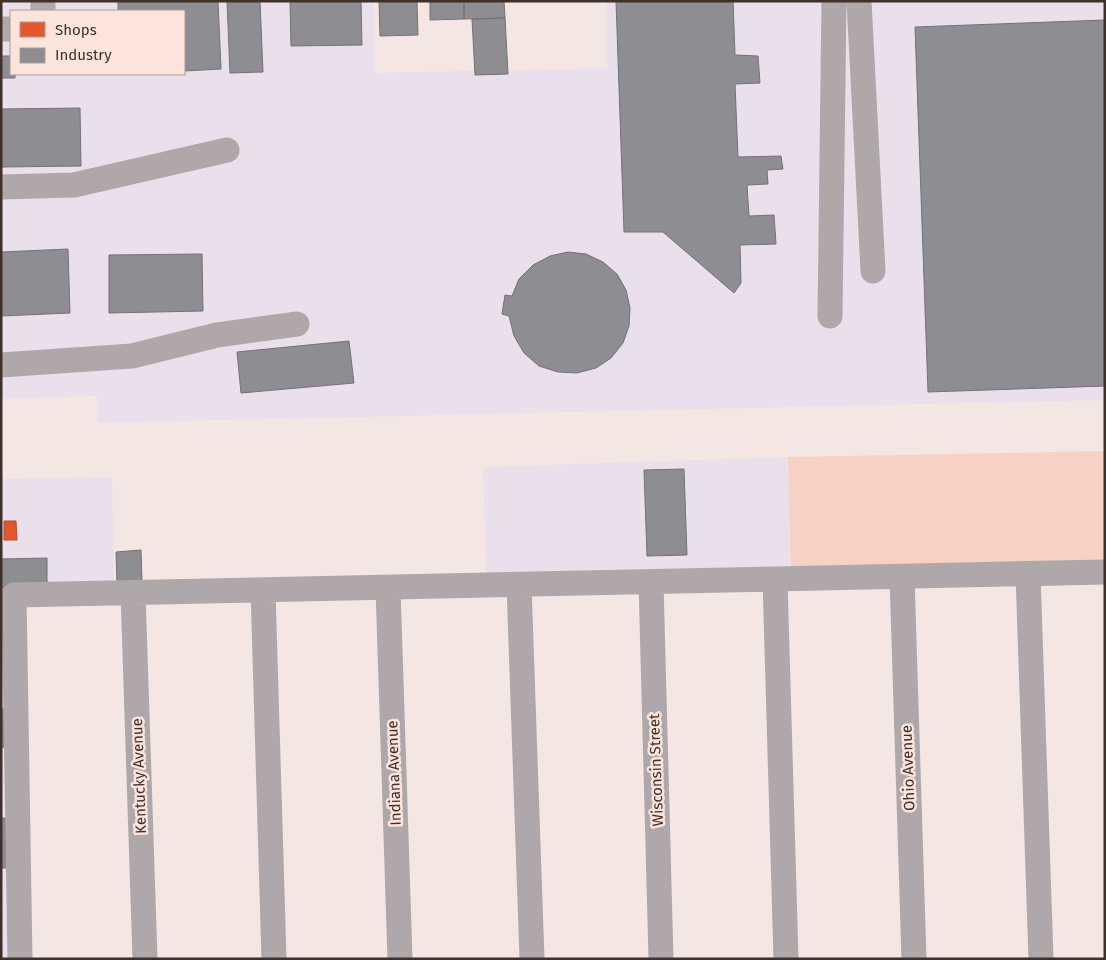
<svg xmlns="http://www.w3.org/2000/svg" width="1106" height="960" font-family="'Fira Sans',sans-serif">
	<style>
		.industrial { fill: #eae0eb; fill-rule: evenodd }
		.green { fill: #f7d1c4 }
		.shops { fill: #e4572e; stroke: #b24b2d }
		.industry { fill: #8d8d92; stroke: #767173 }
		.lines { fill: none; stroke-linecap: round; stroke-linejoin: round }
		.minor { stroke: #aea8aa; stroke-width: 25 }
		.labels { text-anchor: middle; dominant-baseline: central; stroke-width: 5; stroke-linejoin: round; paint-order: stroke }
		.street-label { font-size: 15px; fill: #3f302a; stroke: #fce3db }
	</style>
	<rect width="100%" height="100%" fill="#f4e7e3"/>
	<path class="industrial" d="M1 1H374L375 73 607 68 606 1H1105V400L97 423V396L1 399ZM11 11H184V74H11Z
		M788 457 791 571 486 577 483 467Z
		M112 477 114 586 2 589 13 959H1V479Z"/>
	<path class="green" d="M1105 451V564L791 571 788 457Z"/>
	<path class="shops" d="M4 521H16L17 540H4Z"/>
	<path class="industry" d="M118 1H218L221 69 184 71V11H118Z
		M227 1H260L263 72 230 73Z
		M290 1H361L362 45 291 46Z
		M379 1H417L418 35 380 36Z
		M430 1H464V19L430 20Z
		M464 1H504L505 18 464 19Z
		M616 1H733L735 55 758 56 760 83 735 84 738 157 781 156 783 169 767 170 768 184 747 185 749 216 774 215 776 244 740 245 741 283 734 293 663 232H624Z
		M505 18 508 74 475 75 472 19Z
		M1105 20V386L928 392 915 27Z
		M1 56H11V74H15V78H1Z
		M80 108 81 166 1 167V109Z
		M68 249 70 313 1 316V252Z
		M568 252 586 254 603 262 617 274 626 290 630 308 629 326 623 343 611 358 596 368 577 373 558 372 539 366 524 353 514 336 509 316 502 314 505 295 512 296 519 279 533 265 550 256Z
		M202 254 203 311 109 313V255Z
		M349 341 354 383 241 393 237 352Z
		M684 469 687 555 647 556 644 470Z
		M141 550 142 582 117 583 116 552Z
		M47 558V587L1 588V559Z
		M1 709H6L7 747H1Z
		M1 818H5L7 868H1Z"/>
	<g class="lines">
		<path class="minor" d="M43 1V11
			M859 1 873 271
			M1 29H11
			M1 187 74 185 227 150
			M830 316 834 1
			M1 365 132 356 217 335 297 324
			M1028 574 1041 959
			M902 577 914 959
			M775 580 786 959
			M651 582 661 959
			M519 585 532 959
			M388 588 400 959
			M263 590 274 959
			M133 593 145 959
			M20 959 14 595 1105 572"/>
	</g>
	<g class="labels">
		<g class="street-label">
			<text transform="translate(908 768) rotate(-92)">Ohio Avenue</text>
			<text transform="translate(656 770) rotate(-92)">Wisconsin Street</text>
			<text transform="translate(394 773) rotate(-92)">Indiana Avenue</text>
			<text transform="translate(139 776) rotate(-92)">Kentucky Avenue</text>
		</g>
	</g>
	<rect width="1106" height="960" fill="none" stroke="#3f302a" stroke-width="5"/>
	<rect x="10" y="10" width="175" height="65" fill="#fce3db" stroke="#b09b94"/>
	<rect x="20" y="22" width="25" height="15" fill="#e4572e" stroke="#b09b94"/>
	<text x="55" y="35" font-size="15" fill="#3f302a">Shops</text>
	<rect x="20" y="48" width="25" height="15" fill="#8d8d92" stroke="#b09b94"/>
	<text x="55" y="60" font-size="15" fill="#3f302a">Industry</text>
</svg>
